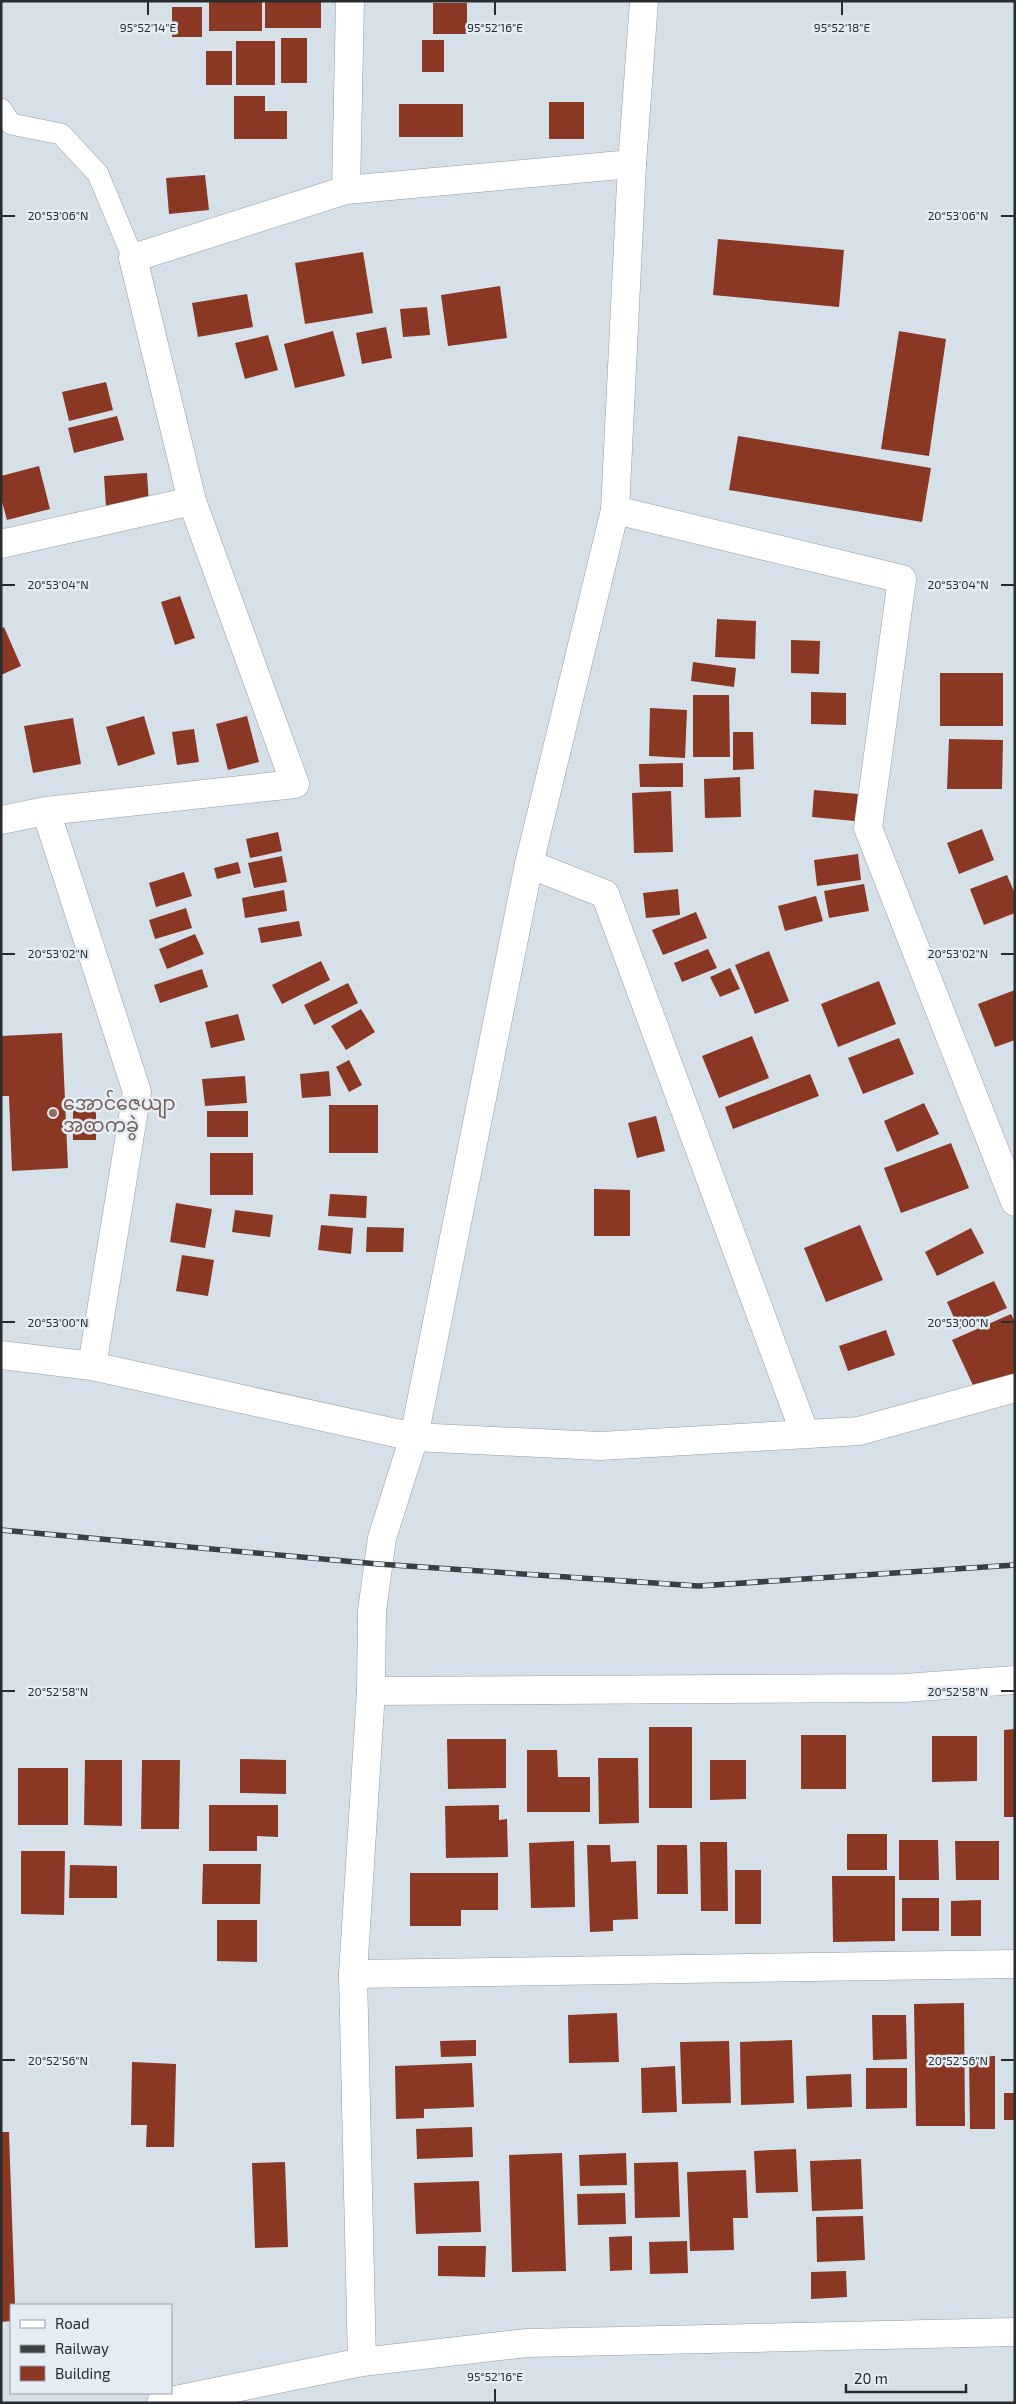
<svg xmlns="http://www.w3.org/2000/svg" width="1016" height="2404" font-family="'Exo 2','Noto Sans Myanmar',sans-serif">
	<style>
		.building { fill: #8a3723 }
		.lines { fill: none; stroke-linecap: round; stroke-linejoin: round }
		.lane-casing { stroke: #939ca3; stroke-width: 22 }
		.street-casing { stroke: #939ca3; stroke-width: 29 }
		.secondary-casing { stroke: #939ca3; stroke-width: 29 }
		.lane { stroke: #fff; stroke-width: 21 }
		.street { stroke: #fff; stroke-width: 28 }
		.secondary { stroke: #fff; stroke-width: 28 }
		.rail-casing { stroke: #3a3f42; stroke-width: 5.5 }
		.rail { stroke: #e4edf5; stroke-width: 4; stroke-dasharray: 11; stroke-linecap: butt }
		.ticks { fill: none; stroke: #282c2f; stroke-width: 2 }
		.education-dot { fill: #8d6e63; stroke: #e4edf5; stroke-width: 2 }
		.labels { text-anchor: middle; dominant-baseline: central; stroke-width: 5; stroke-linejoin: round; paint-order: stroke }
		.education-label { font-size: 19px; fill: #785e54; stroke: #e4edf5; text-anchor: start }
		.ticks-label { font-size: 12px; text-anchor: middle; fill: #282c2f; stroke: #e4edf5; stroke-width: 5; stroke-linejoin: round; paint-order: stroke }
	</style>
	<rect width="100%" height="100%" fill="#d6e0e8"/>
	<path class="building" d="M209 1H262V31H209Z
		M265 1H321V28H265Z
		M433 3H467V34H433Z
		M172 7H202V37H172Z
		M281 38H307V83H281Z
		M422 40H444V72H422Z
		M236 41H275V85H236Z
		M206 51H232V85H206Z
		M234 96H265V111H287V139H234Z
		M549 102H584V139H549Z
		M399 104H463V137H399Z
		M205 175 209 210 169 214 166 178Z
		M718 239 844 250 839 307 713 295Z
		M363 252 373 313 305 324 295 263Z
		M500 286 507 338 448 346 441 295Z
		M247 294 253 327 198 337 192 303Z
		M427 307 430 335 403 337 400 309Z
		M386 327 392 358 362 364 356 333Z
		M333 331 345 376 295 388 284 344Z
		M899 331 946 339 929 456 881 449Z
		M268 335 278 370 245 379 235 343Z
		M106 382 113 410 69 421 62 392Z
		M117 416 124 440 74 453 68 428Z
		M738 436 931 468 922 522 729 490Z
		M39 466 50 509 7 520 1 498V476Z
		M147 473 149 505 106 507 104 476Z
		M180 596 195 638 175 645 161 602Z
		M717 619 756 621 755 659 715 657Z
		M4 627 21 666 1 675V629Z
		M791 640 820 641 819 674 791 673Z
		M693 662 736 668 734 687 691 681Z
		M940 673H1003V726H940Z
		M811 692 846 693V725L811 724Z
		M693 695H729L730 757H693Z
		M650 708 687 710 685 758 649 756Z
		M144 716 155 754 118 766 106 727Z
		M247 716 259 762 228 770 216 724Z
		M73 718 81 764 33 773 24 726Z
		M194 729 199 762 177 765 172 732Z
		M733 732H753L754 769 733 770Z
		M949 739 1003 740 1002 789H947Z
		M683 763V787H640L639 764Z
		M740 777 741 817 705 818 704 779Z
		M814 790 858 794 855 821 812 817Z
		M671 791 673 852 634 853 632 793Z
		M982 829 994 860 959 874 947 843Z
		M278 832 282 851 250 858 246 839Z
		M858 854 861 880 817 886 814 860Z
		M282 856 287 882 254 888 248 863Z
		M238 862 241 873 217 879 214 868Z
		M184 872 192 896 156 907 149 883Z
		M1007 875 1015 894V913L984 925 970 889Z
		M864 884 869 911 829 918 824 891Z
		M678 889 680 915 646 918 643 893Z
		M284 890 287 911 245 918 242 898Z
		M816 896 823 921 785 931 778 906Z
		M186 908 192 928 155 939 149 920Z
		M696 912 707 938 663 955 652 930Z
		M299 921 302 936 261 943 258 928Z
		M195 934 204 954 167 969 159 949Z
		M708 949 717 968 682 982 674 963Z
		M769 951 789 1001 755 1014 735 965Z
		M321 961 330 980 282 1004 272 985Z
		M730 968 740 989 720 997 710 977Z
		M202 969 208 987 160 1003 154 985Z
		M879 981 896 1024 838 1047 821 1004Z
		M348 983 358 1003 314 1025 304 1005Z
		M1015 990V1040L995 1047 978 1004Z
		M361 1009 375 1032 346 1050 331 1026Z
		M238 1014 245 1040 211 1048 205 1022Z
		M62 1033 68 1168 12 1171 9 1096H1V1036Z
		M752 1036 769 1078 719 1098 702 1056Z
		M899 1038 914 1074 863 1094 848 1058Z
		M349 1060 362 1085 349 1092 336 1067Z
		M329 1071 331 1096 302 1098 300 1074Z
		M810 1074 819 1096 733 1129 725 1107Z
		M245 1076 247 1103 205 1106 202 1079Z
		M924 1103 939 1134 897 1152 884 1121Z
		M73 1104H96V1140H73Z
		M329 1105H378V1153H329Z
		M207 1111H248V1137H207Z
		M656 1116 665 1151 637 1158 628 1123Z
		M951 1143 969 1188 901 1213 884 1168Z
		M210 1153H253V1195H210Z
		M594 1189 630 1190V1236H594Z
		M330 1194 367 1196 366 1218 328 1216Z
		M176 1203 212 1209 205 1248 170 1242Z
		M235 1210 273 1215 270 1237 232 1232Z
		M321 1225 353 1228 351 1254 318 1250Z
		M860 1225 883 1280 826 1302 804 1248Z
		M367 1227 404 1228 403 1252H366Z
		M971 1228 984 1253 937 1276 925 1252Z
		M182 1255 214 1260 208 1296 176 1291Z
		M994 1281 1007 1308 959 1329 947 1302Z
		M1011 1314 1015 1322V1376L977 1394 952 1340Z
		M886 1330 895 1355 848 1371 839 1346Z
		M649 1727H692V1808H649Z
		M1015 1729V1817H1004V1730Z
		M801 1735H846V1789H801Z
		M932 1736H977V1781L932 1782Z
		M447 1739H506V1788L448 1789Z
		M527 1750H557L558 1777H590V1812H527Z
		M598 1758H638L639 1823 599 1824Z
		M240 1759 286 1760V1794L240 1793Z
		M85 1760H122V1826L84 1825Z
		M142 1760H180L179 1829H141Z
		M710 1760H746V1799L710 1800Z
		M18 1768H68V1825H18Z
		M209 1805H278V1837L257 1836V1851H209Z
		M499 1805V1820L507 1819 508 1857 446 1858 445 1806Z
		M847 1834H887V1870H847Z
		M899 1840H938L939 1880H899Z
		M574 1841 575 1907 531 1908 529 1843Z
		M955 1841H999V1880H956Z
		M700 1842H727L728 1911H701Z
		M587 1845H610L611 1862 636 1861 638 1919 613 1920V1931L590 1932Z
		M657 1845H687L688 1894H657Z
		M21 1851H65L64 1915 21 1914Z
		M203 1864H261L260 1904H202Z
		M70 1865 117 1866V1898H69Z
		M735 1870H761V1924H735Z
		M410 1873H498V1910H461V1926H410Z
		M832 1876H895V1941L833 1942Z
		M902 1898H939V1931H902Z
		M981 1900V1936H951V1901Z
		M217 1920H257V1962L217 1961Z
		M964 2003 965 2126H916L914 2004Z
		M617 2013 619 2062 569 2063 568 2015Z
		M872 2015H906L907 2059 873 2060Z
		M476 2040V2056L441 2057 440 2041Z
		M792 2040 794 2103 741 2105 740 2042Z
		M729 2041 731 2103 682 2104 680 2042Z
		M995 2056V2129H970L969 2057Z
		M132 2062 176 2064 174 2147H146L147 2125H131Z
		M472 2063 474 2107 424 2109V2118L396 2119 395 2066Z
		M675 2066 677 2112 642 2113 641 2068Z
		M866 2068H907V2108L866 2109Z
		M851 2074 852 2107 807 2109 806 2076Z
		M1004 2093H1015V2120H1004Z
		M472 2127 473 2157 417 2159 416 2129Z
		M1 2132H9L15 2305H11V2321L1 2322Z
		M796 2149 798 2192 756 2193 754 2151Z
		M562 2153 566 2271 512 2272 509 2155Z
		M626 2153 627 2185 580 2186 579 2155Z
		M861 2159 863 2209 812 2211 810 2161Z
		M285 2162 288 2247 255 2248 252 2163Z
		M678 2162 680 2217 635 2218 634 2163Z
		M746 2170 748 2218H733L734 2250 690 2251 687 2172Z
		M479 2181 481 2232 416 2234 414 2183Z
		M625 2193 626 2224 578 2225 577 2194Z
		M863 2216 865 2260 817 2262 816 2217Z
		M632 2236V2270L610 2271 609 2237Z
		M687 2241 688 2273 650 2274 649 2242Z
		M438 2246H486L485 2277 438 2276Z
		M846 2271 847 2297 811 2299V2272Z"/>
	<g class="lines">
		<g class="lane-casing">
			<path id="lane" d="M1 109 11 124 61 134 98 174 133 258"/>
		</g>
		<g class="street-casing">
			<path id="street" d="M346 190 350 1
				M615 510 902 579 868 828 1015 1202
				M1 544 192 501
				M46 811 137 1092 92 1366
				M1 820 46 811 295 784 192 501 133 258 346 190 632 164
				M529 864 605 894 805 1434
				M1 1355 92 1366 414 1437 600 1446 859 1431 1015 1388
				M371 1691 904 1688 1015 1680
				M353 1974 1015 1964"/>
		</g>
		<g class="secondary-casing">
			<path id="secondary" d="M362 2362 353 1974 371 1691 372 1611 382 1538 414 1437 529 864 615 510 632 164 644 1
				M161 2403 362 2362 527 2343 1015 2332"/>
		</g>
		<use href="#lane" class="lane"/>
		<use href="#street" class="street"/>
		<use href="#secondary" class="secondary"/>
		<g class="rail-casing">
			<path id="rail" d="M1 1530 378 1564 698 1586 1015 1565"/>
		</g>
		<use href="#rail" class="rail"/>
	</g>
	<path class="ticks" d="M148 2V15M495 2V15M842 2V15M2 216H15M1001 216H1014M2 585H15M1001 585H1014M2 954H15M1001 954H1014M2 1322H15M1001 1322H1014M2 1691H15M1001 1691H1014M2 2060H15M1001 2060H1014M495 2389V2402"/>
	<circle class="education-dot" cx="53" cy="1113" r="5"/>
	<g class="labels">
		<g class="education-label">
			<text x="63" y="1102">အောင်ဇေယျာ<tspan x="63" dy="22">အထကခွဲ</tspan></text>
		</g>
	</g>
	<g class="ticks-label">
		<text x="148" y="32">95°52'14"E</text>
		<text x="495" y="32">95°52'16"E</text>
		<text x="842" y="32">95°52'18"E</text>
		<text x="58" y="220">20°53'06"N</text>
		<text x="958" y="220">20°53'06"N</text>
		<text x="58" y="589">20°53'04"N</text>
		<text x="958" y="589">20°53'04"N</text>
		<text x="58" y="958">20°53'02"N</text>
		<text x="958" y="958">20°53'02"N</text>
		<text x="58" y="1327">20°53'00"N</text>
		<text x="958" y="1327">20°53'00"N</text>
		<text x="58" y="1696">20°52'58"N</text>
		<text x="958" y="1696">20°52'58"N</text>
		<text x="58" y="2065">20°52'56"N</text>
		<text x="958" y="2065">20°52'56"N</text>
		<text x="495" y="2381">95°52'16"E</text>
	</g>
	<rect width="1016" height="2404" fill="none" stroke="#282c2f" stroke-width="5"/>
	<rect x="10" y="2304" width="162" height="90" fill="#e4edf5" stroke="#99a0a6"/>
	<rect x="20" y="2320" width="25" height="8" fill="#ffffff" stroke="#99a0a6"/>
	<text x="55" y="2329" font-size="15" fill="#282c2f">Road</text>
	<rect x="20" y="2345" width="25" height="8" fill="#3a3f42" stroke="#99a0a6"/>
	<text x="55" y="2354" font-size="15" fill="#282c2f">Railway</text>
	<rect x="20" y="2366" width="25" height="15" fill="#8a3723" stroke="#99a0a6"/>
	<text x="55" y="2379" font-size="15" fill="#282c2f">Building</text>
	<path d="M846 2384v8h120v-8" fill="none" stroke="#282c2f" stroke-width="2.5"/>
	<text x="854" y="2384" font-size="15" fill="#282c2f" stroke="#e4edf5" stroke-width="4" paint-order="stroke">20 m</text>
</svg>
